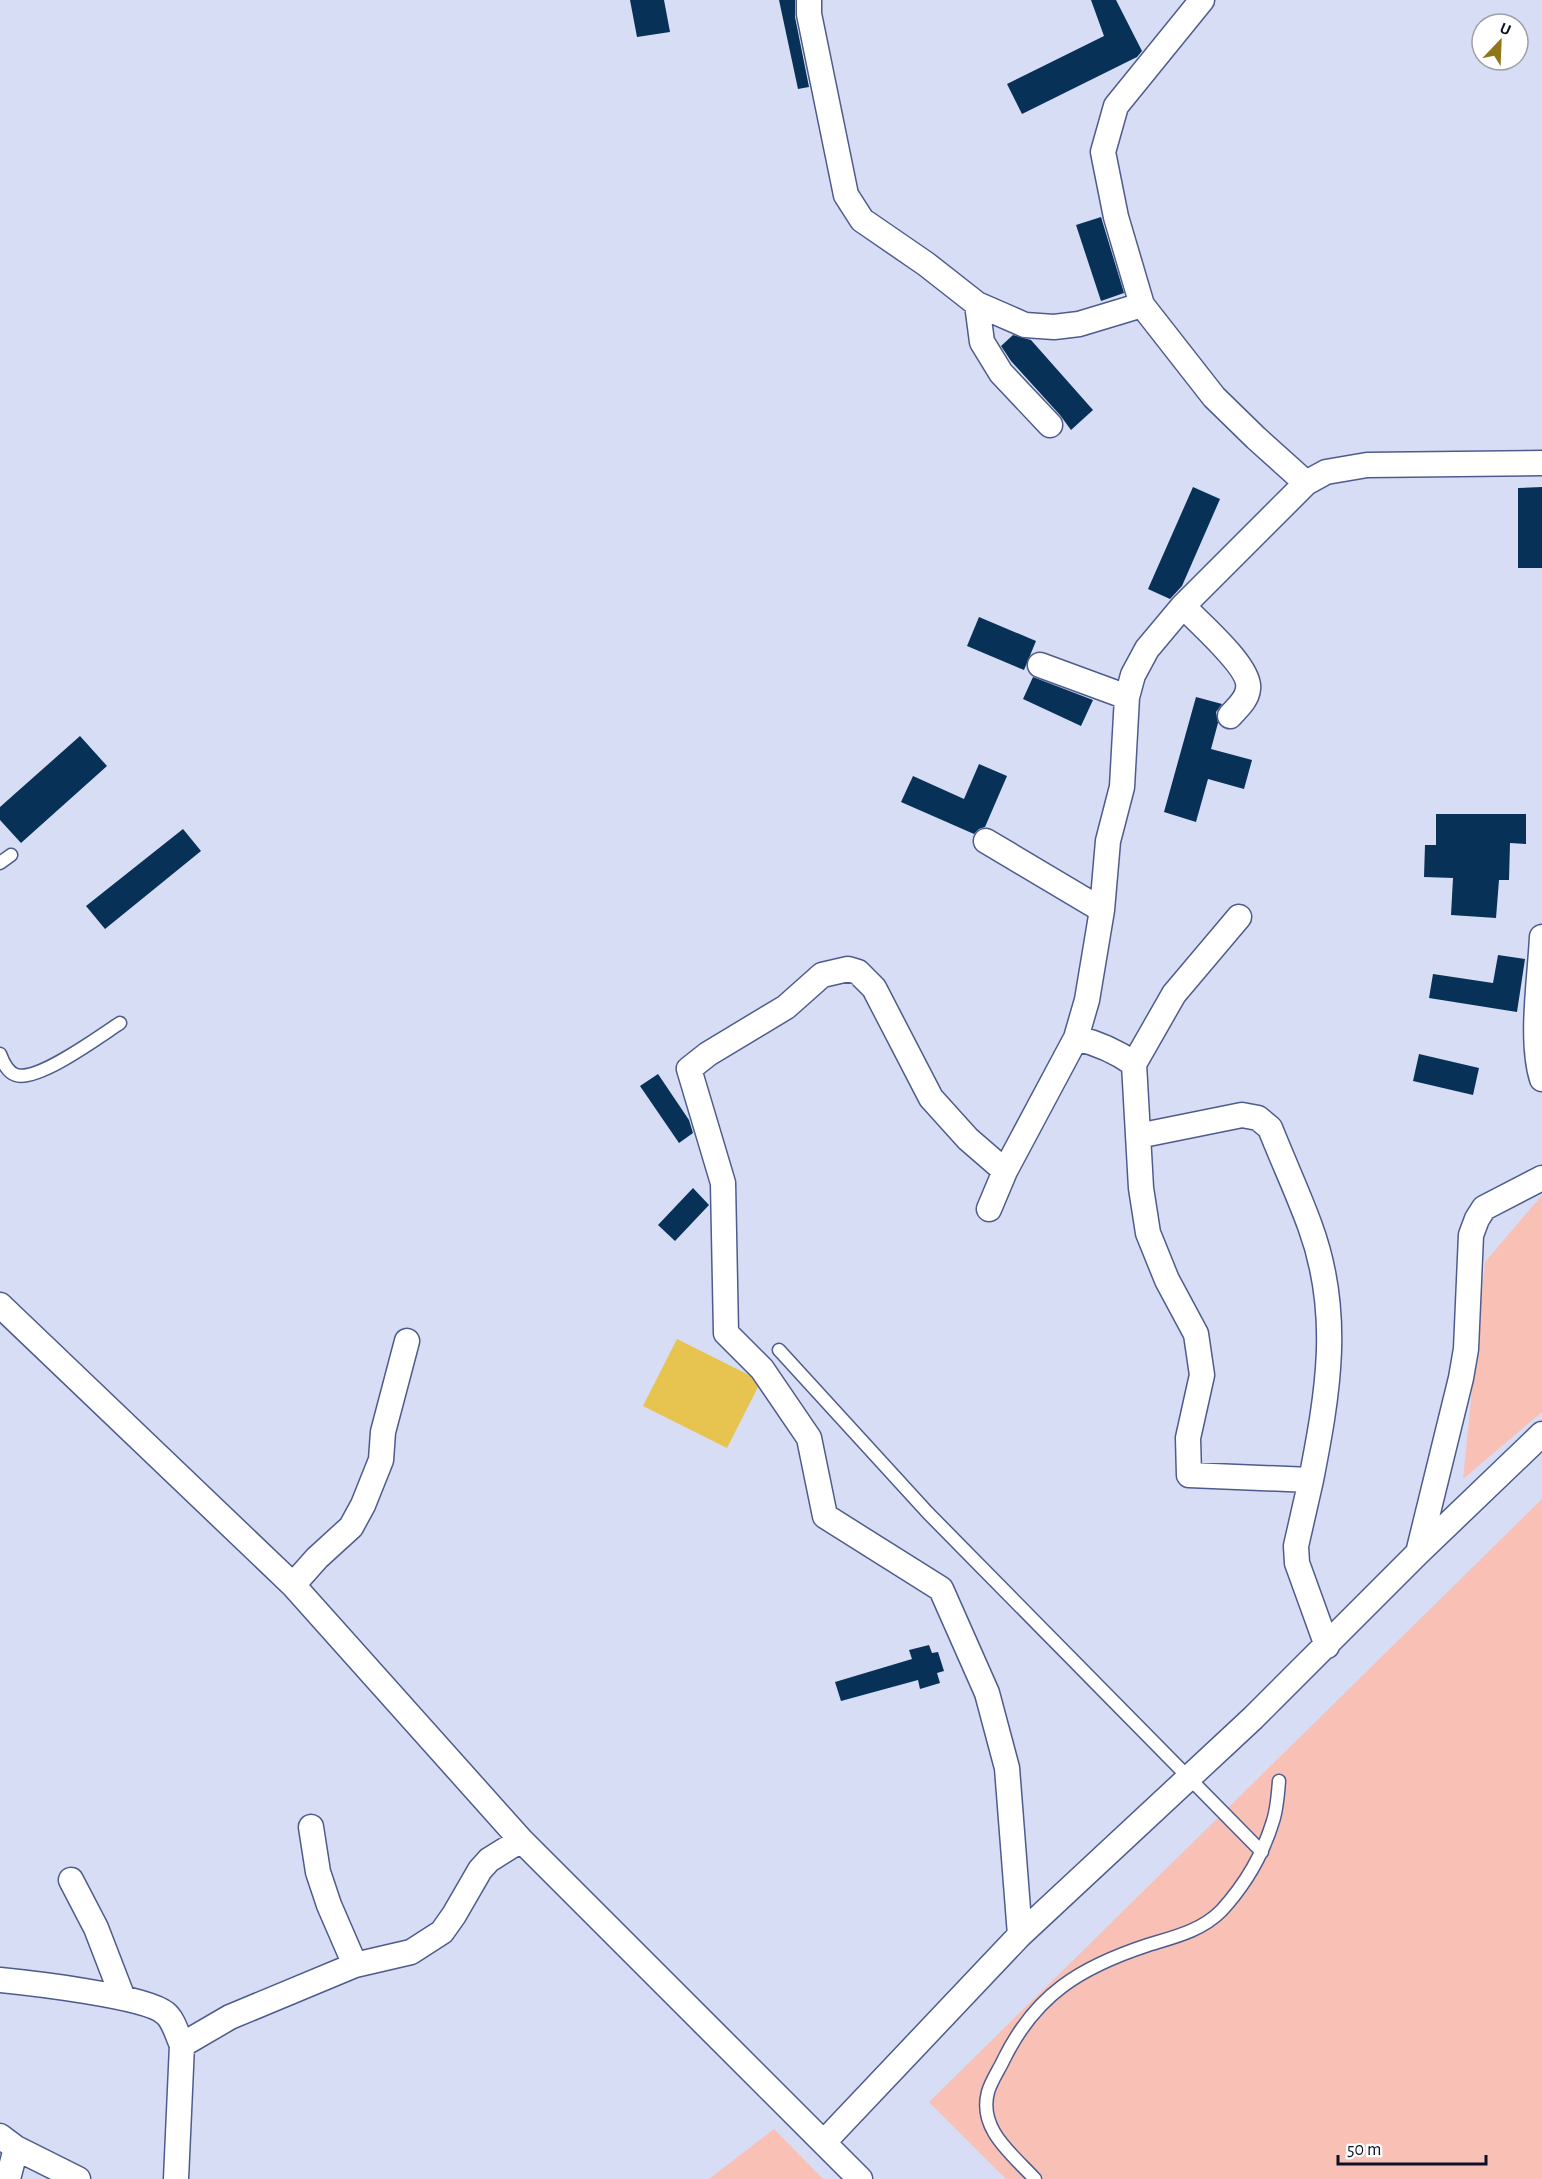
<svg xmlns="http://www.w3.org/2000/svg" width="1542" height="2179" font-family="'Alegreya Sans',sans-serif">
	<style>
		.green { fill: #f9c0b5 }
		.water { fill: #e7c350 }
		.building { fill: #083157 }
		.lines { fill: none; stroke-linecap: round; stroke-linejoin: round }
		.service-casing { stroke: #4e5c8d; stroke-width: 15 }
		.minor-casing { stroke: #4e5c8d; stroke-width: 27 }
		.service { stroke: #fff; stroke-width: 12 }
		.minor { stroke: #fff; stroke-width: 24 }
	</style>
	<rect width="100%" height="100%" fill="#d6ddf4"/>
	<path class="green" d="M1542 1195V1412L1463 1479 1485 1262Z
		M1542 1499V2179H1006L929 2102Z
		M774 2129 823 2179H709Z"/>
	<path class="water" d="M677 1339 761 1381 727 1448 643 1406Z"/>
	<path class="building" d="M630 0H664L670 32 637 37Z
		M779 0H795V17L809 87 798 89Z
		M1091 0H1116L1142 51 1137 57 1022 114 1007 84 1104 36Z
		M1101 217 1124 293 1101 301 1076 225Z
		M1013 335 1031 340 1093 410 1071 430 1060 415 1011 361 1001 346Z
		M1193 487 1220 499 1182 586 1170 599 1148 589Z
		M1542 487V568H1518V488Z
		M979 617 1036 641 1024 670 967 646Z
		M1033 677 1093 700 1081 726 1023 699Z
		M1196 697 1222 704 1216 712 1218 723 1211 749 1252 760 1244 789 1208 779 1196 822 1164 812Z
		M80 736 107 766 21 843 0 820V807Z
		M979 764 1007 776 985 827 979 829 974 834 901 802 913 776 964 799Z
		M1436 814H1526V844L1510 843 1509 880H1499L1496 918 1451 915 1453 878 1424 877 1425 845H1436Z
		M183 829 201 851 105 929 86 906Z
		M1498 955 1525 959 1517 1012 1429 998 1433 974 1493 983Z
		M1419 1054 1479 1068 1473 1095 1413 1081Z
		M658 1074 689 1120 693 1133 679 1143 640 1086Z
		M693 1188 709 1205 675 1241 658 1225Z
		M929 1645 932 1653 938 1652 944 1671 937 1673 940 1683 920 1689 918 1680 841 1701 835 1682 912 1659 909 1650Z"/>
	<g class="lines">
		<g class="service-casing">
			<path id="service" d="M0 863 11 855
				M0 1054C3 1062 7 1072 16 1075 38 1082 100 1036 120 1023
				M779 1350 928 1513 1262 1852
				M1035 2179C1012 2154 978 2129 988 2092 991 2081 999 2070 1004 2059 1036 1994 1081 1967 1148 1945 1174 1937 1201 1931 1221 1911 1244 1886 1263 1854 1273 1821 1277 1809 1278 1794 1279 1781"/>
		</g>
		<g class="minor-casing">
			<path id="minor" d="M809 0V14L846 195 862 220 926 264 977 304 1025 325 1054 327 1079 324 1142 305
				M1202 0 1116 106 1103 152 1116 217 1142 305 1214 397 1256 438 1306 483
				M977 304 982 342 1001 373 1050 425
				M1183 606C1199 623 1252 668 1248 689 1247 700 1237 708 1230 716
				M1040 665 1127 697
				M986 841 1102 910
				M1542 937C1540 978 1530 1041 1542 1079
				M1076 1038C1097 1043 1116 1051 1134 1064L1141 1188 1148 1233 1167 1280 1196 1334 1202 1375 1188 1438 1189 1475 1311 1480 1296 1546 1297 1563 1327 1646
				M1134 1064 1174 994 1239 917
				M1138 1136 1242 1115 1258 1118 1270 1128C1283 1161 1298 1193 1310 1226 1342 1313 1328 1393 1311 1480
				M1005 1171 968 1139 931 1098 874 988 858 972 848 969 822 975 786 1007 708 1054 689 1069 723 1183 726 1333 762 1369 809 1438 825 1516 941 1589 987 1693 1007 1768 1020 1935
				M989 1209 1005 1171 1076 1038 1087 1000 1102 910 1108 841 1122 787 1127 697 1133 675 1147 649 1183 606 1306 483 1326 472 1367 465 1542 463
				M0 1305 293 1585 521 1840 860 2179
				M1418 1553 1461 1378 1466 1349 1471 1235 1477 1219 1484 1208 1542 1178
				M293 1585 317 1558 351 1527 363 1505 381 1460 383 1432 407 1341
				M311 1827 318 1872 329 1905 355 1965
				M71 1880 96 1928 123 1998
				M0 1980C30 1983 145 1996 165 2013 174 2020 177 2035 182 2045
				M0 2136 16 2148 78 2179
				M824 2142 1020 1935 1253 1718 1418 1553 1542 1434
				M8 2179 16 2148
				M176 2179 182 2045 230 2017 355 1965 411 1952 442 1932 454 1915 480 1870 489 1860 521 1840"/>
		</g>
		<use href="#service" class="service"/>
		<use href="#minor" class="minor"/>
	</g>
	<g transform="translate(1500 42) rotate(23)"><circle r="28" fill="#ffffff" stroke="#9ea0a8" stroke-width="1.5"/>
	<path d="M0-4.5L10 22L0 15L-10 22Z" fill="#90761b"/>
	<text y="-9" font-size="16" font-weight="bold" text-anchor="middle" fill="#0d1226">U</text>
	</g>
	<path d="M1338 2155v9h148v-9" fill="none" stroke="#0d1226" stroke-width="3"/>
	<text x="1347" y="2155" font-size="18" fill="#0d1226" stroke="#ffffff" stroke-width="4.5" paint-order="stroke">50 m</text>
</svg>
